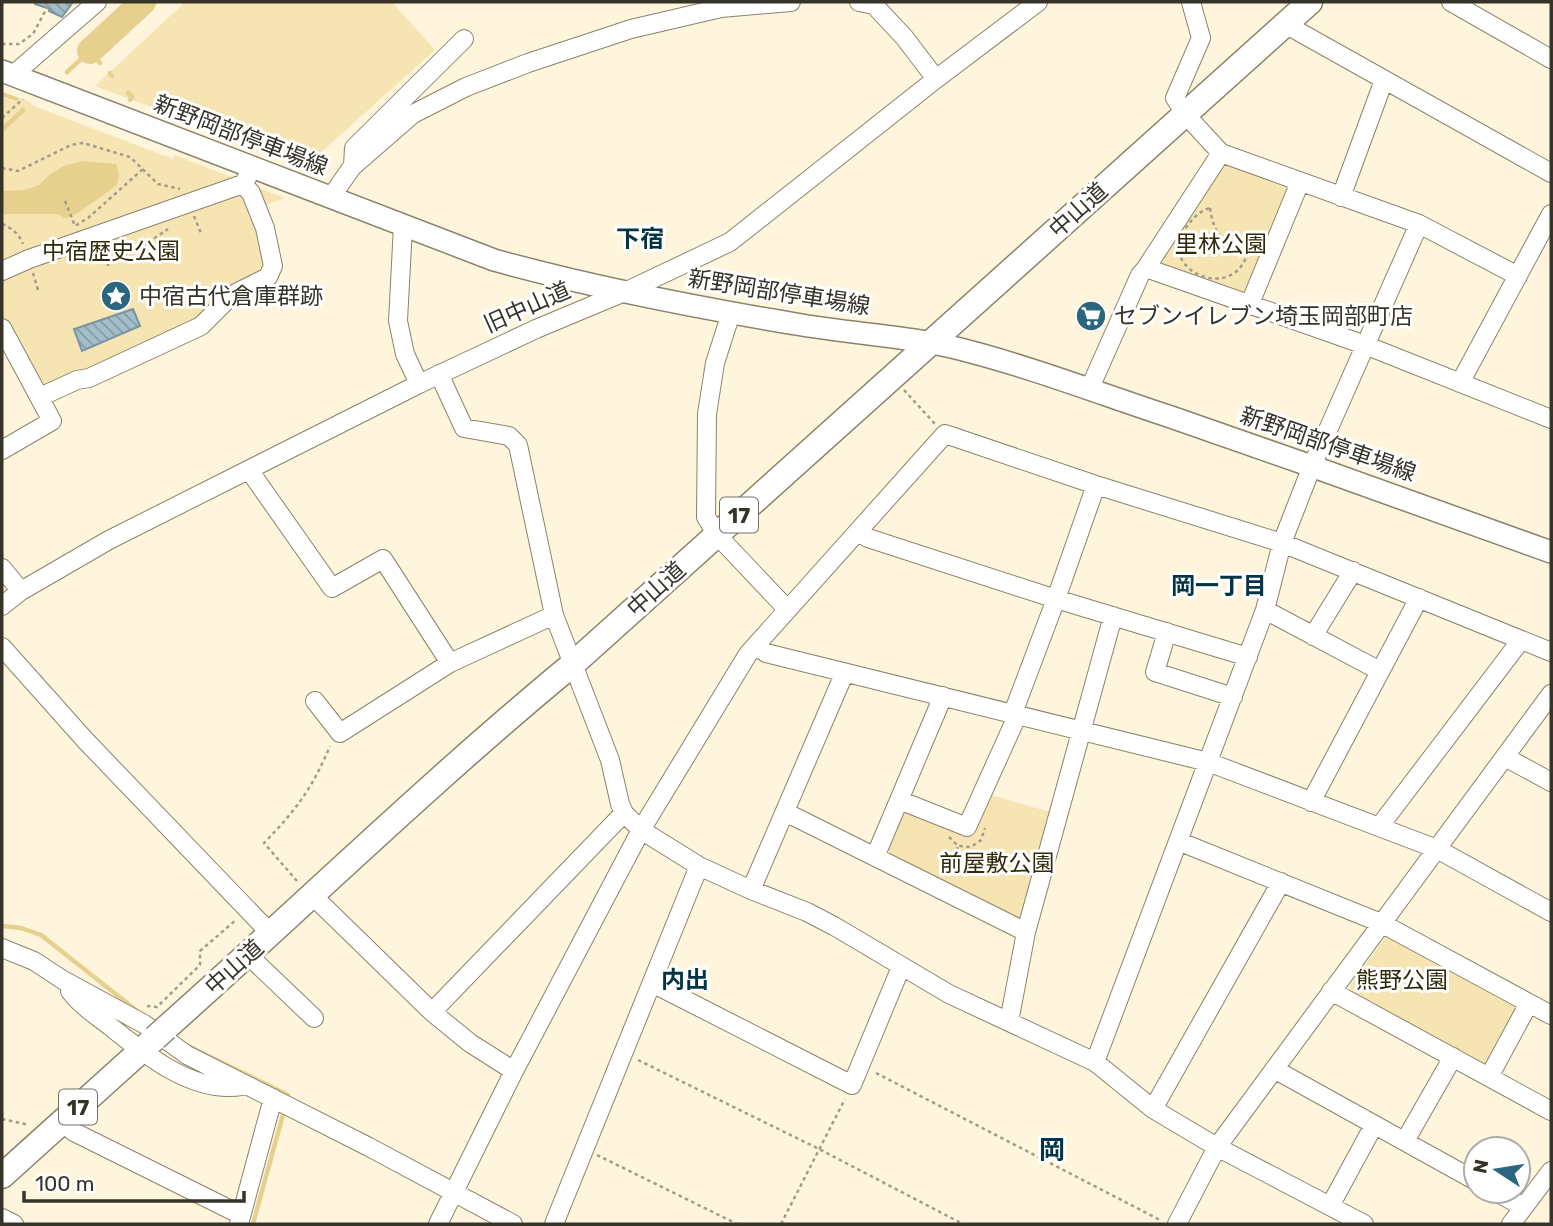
<svg xmlns="http://www.w3.org/2000/svg" width="1553" height="1226" font-family="Rubik,'Noto Sans JP',sans-serif">
	<style>
		.green { fill: #f6e5b3 }
		.water { fill: #e6d08e }
		.lines { fill: none; stroke-linecap: round; stroke-linejoin: round }
		.stream { stroke: #e6d08e; stroke-width: 4.5 }
		.river { stroke: #e6d08e; stroke-width: 26 }
		.building { fill: url(#building-back-hatch); stroke: #7994a0; stroke-width: 2 }
		.minor-casing { stroke: #8a836c; stroke-width: 20 }
		.major-casing { stroke: #8a836c; stroke-width: 24 }
		.highway-casing { stroke: #8a836c; stroke-width: 27 }
		.path { stroke: #a29c8a; stroke-width: 2.5; stroke-dasharray: 3.5 3.5; stroke-linecap: butt }
		.minor { stroke: #fff; stroke-width: 18 }
		.major { stroke: #fff; stroke-width: 21 }
		.highway { stroke: #fff; stroke-width: 24 }
		.highway-bridge-casing { stroke: #8a836c; stroke-width: 27; stroke-linecap: butt }
		.highway-bridge { stroke: #fff; stroke-width: 24 }
		.labels { text-anchor: middle; dominant-baseline: central; stroke-width: 6; stroke-linejoin: round; paint-order: stroke }
		.shield { fill: #fff; stroke: #727069; stroke-width: 2 }
		.shield-label { font-size: 21px; font-weight: bold; fill: #363329 }
		.street-label { font-size: 23px; fill: #363329; stroke: #fff }
		.park-label { font-size: 23px; fill: #32290a; stroke: #fff }
		.poi-label { font-size: 23px; fill: #363329; stroke: #fff; text-anchor: start }
		.neighbourhood-label { font-size: 24px; font-weight: bold; fill: #003547; stroke: #fff }
		.quarter-label { font-size: 26px; font-weight: bold; fill: #003547; stroke: #fff }
	</style>
	<defs>
		<pattern id="building-back-hatch" width="6" height="6" patternUnits="userSpaceOnUse" patternTransform="scale(1.75)"><rect width="6" height="6" fill="#a2beca"/><path d="M-1 5l2 2M0 0l6 6M5-1l2 2" fill="none" stroke="#859ba4"/></pattern>
	</defs>
	<rect width="100%" height="100%" fill="#fef5dc"/>
	<path class="green" d="M185 2H392L435 50 307 165 97 87 96 85Z
		M2 97 16 102 18 97 28 101 34 106 173 159 175 155 285 198 266 205 276 244 280 277 78 384 41 407 2 337Z
		M1222 165H1227L1287 185 1289 193 1245 296 1155 266 1175 240Z
		M987 794 1054 813 1024 920 1019 922 889 854 887 846 905 807 970 832Z
		M1386 936 1521 1005 1488 1067 1353 994 1350 986Z"/>
	<path class="water" d="M83 161 116 164 119 174 117 185 78 213 65 218 57 214H2V191L24 190 39 185 50 174 66 165Z"/>
	<g class="lines">
		<path class="stream" d="M67 72 90 51 100 63
			M110 73 112 76
			M128 93 132 97 130 100
			M2 94 16 99
			M2 130 23 110
			M2 926 21 928 41 935 141 1014
			M188 1046 288 1095 287 1098
			M253 1224 284 1111"/>
		<path class="river" d="M90 51 143 2"/>
	</g>
	<path class="building" d="M35 2H73L62 17 49 11 50 9 35 4Z
		M133 309 140 326 82 351 74 329Z"/>
	<g class="lines">
		<g class="minor-casing">
			<path id="minor" d="M859 2 874 5 904 37 936 79
				M1191 2 1201 38 1175 98 1185 114 1221 153 1419 224 1518 276
				M1451 2 1551 59
				M1285 24 1551 173
				M13 75 97 2
				M1221 153 1146 268 1365 345 1551 419
				M353 166 354 148 464 39
				M331 197 352 167 413 114 466 87 528 63 631 29 721 8 791 2
				M1341 197 1384 80
				M403 226 398 321 405 354 419 384
				M2 271 29 259 243 184 248 176
				M1249 306 1300 182
				M731 313 715 363 707 414 706 517 717 535 787 609
				M2 328 52 421 2 450
				M439 374 464 428 509 436 518 445 554 615 610 760 620 804 624 813 641 830 699 866 751 890 807 912 834 926 949 994 1095 1062 1153 1109 1217 1147 1364 1224
				M1460 383 1551 214
				M1089 390 1140 275 1146 268
				M40 397 77 380 89 378 201 326 232 295 268 277 273 266 265 228 251 193 243 184
				M249 470 332 588 383 559 450 663
				M858 532 868 538 1056 599 1248 657
				M2 568 21 591
				M2 606 21 591 109 540 419 384 536 329 627 291 730 242 936 79 1038 2
				M1265 610 1380 671
				M1167 632 1155 672 1233 697
				M1313 636 1353 571
				M756 646 766 653 1208 762 1437 849 1551 912
				M2 647 85 740 271 934
				M315 701 340 733 450 663 554 615
				M1013 713 1056 599 1096 485
				M1505 757 1551 782
				M899 800 967 827 1018 714
				M1311 802 1419 598
				M785 812 1026 932
				M1379 827 1521 640
				M1178 841 1381 923 1551 1015
				M875 857 943 696
				M751 890 844 674
				M313 896 432 1012 470 1043 514 1071
				M2 948 34 961 63 980 144 1024 187 1055 369 1147 513 1224
				M248 955 314 1018
				M652 983 852 1085 901 967
				M70 991C80 1005 97 1016 111 1027 146 1055 193 1094 242 1086
				M1331 991 1551 1111
				M432 1012 624 813
				M1009 1022 1026 932 1113 616
				M1095 1062 1265 610 1282 543 1312 466 1419 224
				M1274 1069 1476 1181
				M1489 1077 1529 1003
				M1153 1109 1281 882
				M62 1122 74 1132 241 1215
				M1405 1141 1453 1057
				M1494 1191 1524 1207
				M1330 1206 1374 1125
				M2 1218 14 1224
				M239 1224 273 1098
				M438 1224 514 1071 641 830 748 654 945 434 1096 485 1282 543 1551 652
				M554 1224 699 866
				M1177 1224 1217 1147 1551 694
				M1511 1224 1551 1171"/>
		</g>
		<g class="major-casing">
			<path id="major" d="M2 71 494 260C595 288 699 308 802 325 855 334 908 336 960 349 1031 367 1101 394 1171 417 1298 461 1425 506 1551 552"/>
		</g>
		<g class="highway-casing">
			<path id="highway" d="M166 1028C302 907 432 780 573 664L1310 2
				M2 1176 155 1038"/>
		</g>
		<path class="path" d="M2 44H19L33 34 50 2
			M2 118 23 99
			M2 168 18 171 71 145 83 143 130 157 158 184 180 189
			M65 201 75 226 88 218 143 169
			M1210 208C1214 235 1223 243 1248 251 1235 305 1156 270 1185 229 1192 219 1198 212 1210 208Z
			M194 216 201 233
			M2 224C12 228 19 234 23 244
			M108 266V262L139 249 168 229
			M33 273 38 290
			M904 390 935 424
			M949 837 958 846 971 847 981 840 985 828
			M945 876 958 847
			M297 881 264 843C296 810 312 789 330 746
			M147 1006 157 1007 200 965V951L237 919
			M638 1060 819 1149 963 1224
			M876 1073 1162 1221
			M2 1119 29 1125
			M597 1155 737 1224
			M781 1224 845 1099"/>
		<use href="#minor" class="minor"/>
		<use href="#major" class="major"/>
		<use href="#highway" class="highway"/>
		<g class="highway-bridge-casing">
			<path id="highway-bridge" d="M155 1038 166 1028"/>
		</g>
		<use href="#highway-bridge" class="highway-bridge"/>
	</g>
	<defs>
		<g id="sight-disc" transform="scale(1.575)"><circle r="9.5" fill="#2b667e" stroke="#fff"/><path d="M0-6L1.8-2.2L6-1.7L2.9 1.2L3.7 5.4L0 3.3L-3.7 5.4L-2.9 1.2L-6-1.7L-1.8-2.2Z" fill="#fff"/></g>
		<g id="supermarket-disc" transform="scale(1.575)"><circle r="9.5" fill="#2b667e" stroke="#fff"/><path d="M-6-5.5h2.5l.6 2H6L4.5 2H-2.5L-4.4-4H-6ZM-1.5 3.2a1.3 1.3 0 1 0 .1 0ZM3 3.2a1.3 1.3 0 1 0 .1 0Z" fill="#fff"/></g>
	</defs>
	<g fill-rule="evenodd">
		<use href="#sight-disc" x="116" y="296"/>
		<use href="#supermarket-disc" x="1091" y="316"/>
	</g>
	<g class="labels">
		<g class="shield">
			<rect x="720" y="497.5" width="38" height="35" rx="5"/>
			<rect x="59" y="1089.5" width="38" height="35" rx="5"/>
		</g>
		<g class="shield-label">
			<text x="739" y="515">17</text>
			<text x="78" y="1107">17</text>
		</g>
		<g class="street-label">
			<text transform="translate(241 135) rotate(21)">新野岡部停車場線</text>
			<text transform="translate(1078 210) rotate(-42)">中山道</text>
			<text transform="translate(779 292) rotate(9)">新野岡部停車場線</text>
			<text transform="translate(527 307) rotate(-24)">旧中山道</text>
			<text transform="translate(1328 444) rotate(19)">新野岡部停車場線</text>
			<text transform="translate(656 589) rotate(-42)">中山道</text>
			<text transform="translate(234 967) rotate(-42)">中山道</text>
		</g>
		<g class="park-label">
			<text x="1221" y="244">里林公園</text>
			<text x="111" y="251">中宿歴史公園</text>
			<text x="997" y="863">前屋敷公園</text>
			<text x="1402" y="980">熊野公園</text>
		</g>
		<g class="poi-label">
			<text x="139" y="296">中宿古代倉庫群跡</text>
			<text x="1114" y="316">セブンイレブン埼玉岡部町店</text>
		</g>
		<g class="neighbourhood-label">
			<text x="640" y="239">下宿</text>
			<text x="1219" y="586">岡一丁目</text>
			<text x="685" y="980">内出</text>
		</g>
		<g class="quarter-label">
			<text x="1052" y="1150">岡</text>
		</g>
	</g>
	<rect width="1553" height="1226" fill="none" stroke="#363329" stroke-width="7"/>
	<g transform="translate(1497 1170) rotate(282)"><circle r="33" fill="#ffffff" stroke="#afada9" stroke-width="2"/>
	<path d="M0-5L12 26L0 18L-12 26Z" fill="#2b667e"/>
	<text y="-10" font-size="19" font-weight="bold" text-anchor="middle" fill="#363329">N</text>
	</g>
	<path d="M24 1191v10h220v-10" fill="none" stroke="#363329" stroke-width="3.5"/>
	<text x="35" y="1191" font-size="21" fill="#363329" stroke="#ffffff" stroke-width="5" paint-order="stroke">100 m</text>
</svg>
